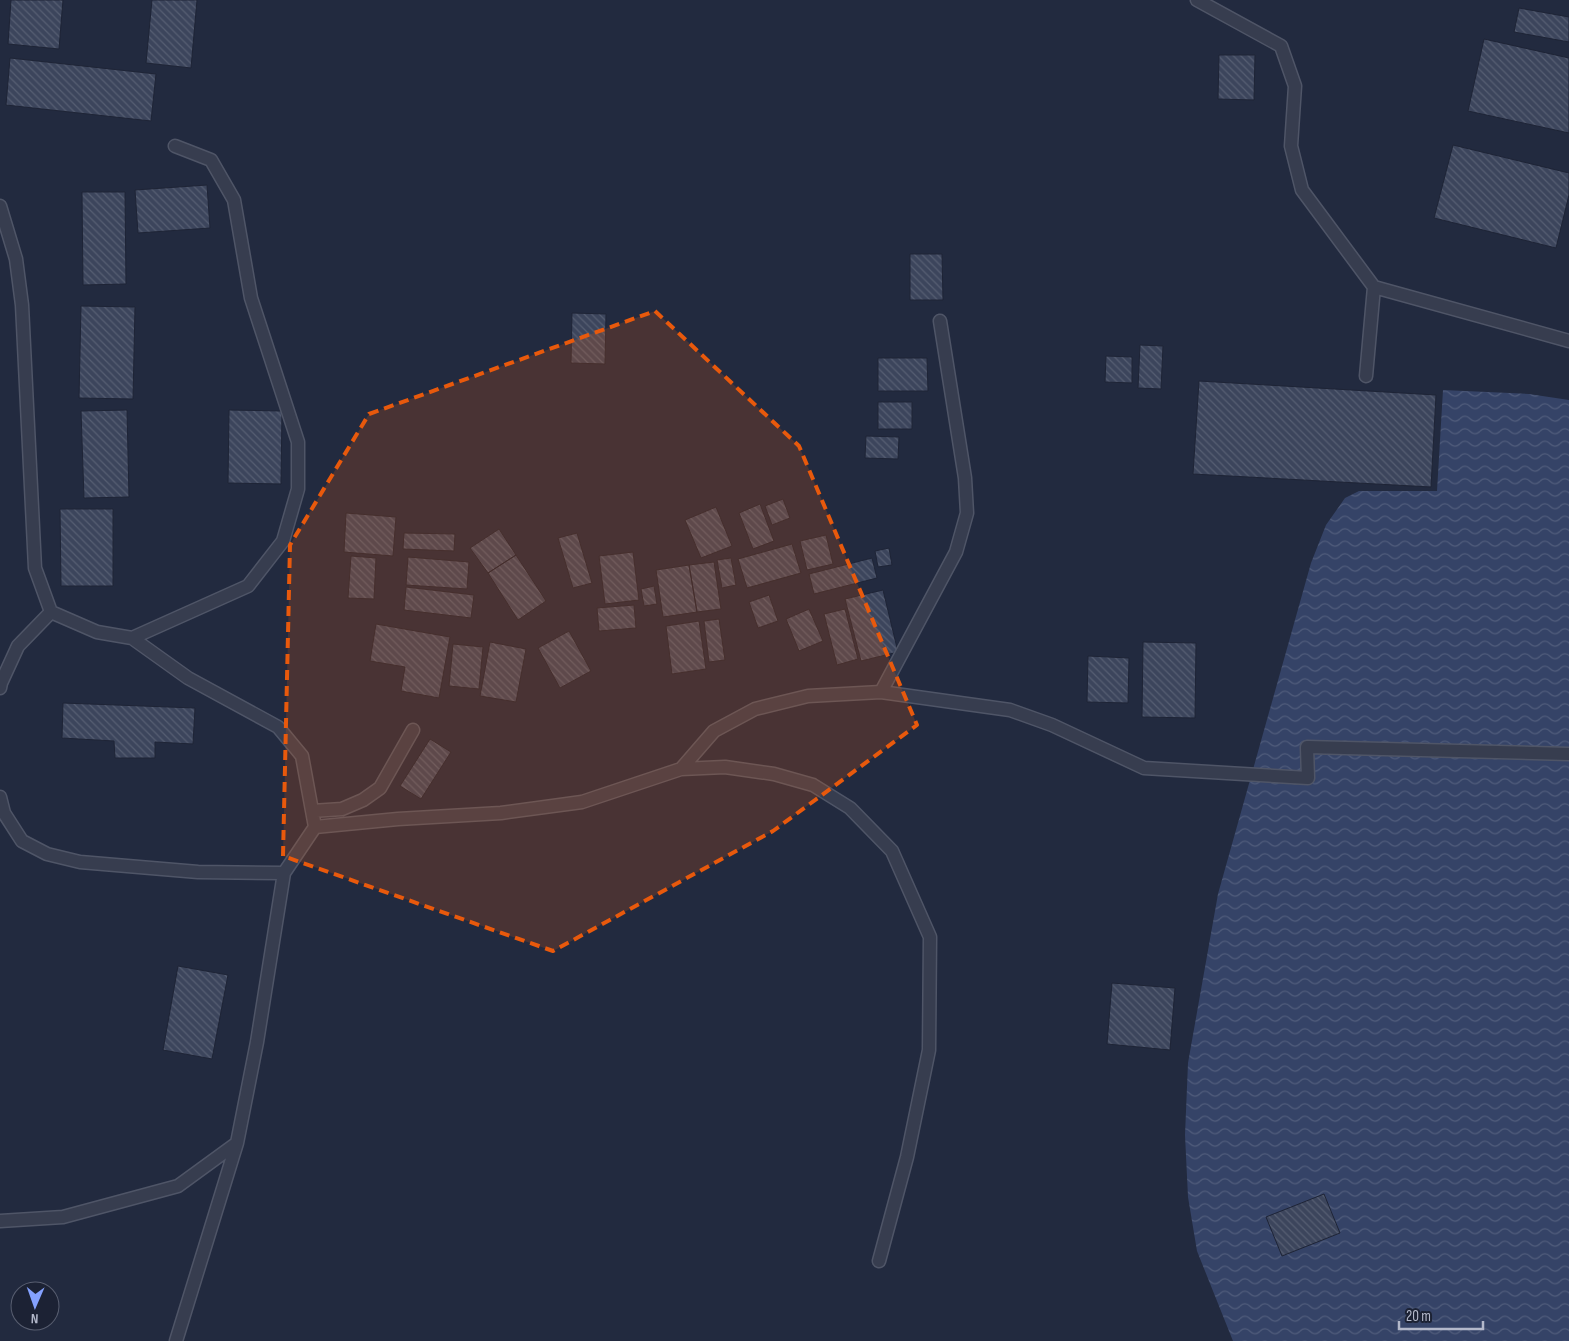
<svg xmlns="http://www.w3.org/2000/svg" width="1569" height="1341" font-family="'Sofia Sans Condensed',sans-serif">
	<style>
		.water { fill: url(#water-waves) }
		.building { fill: url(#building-back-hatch); stroke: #1e2436 }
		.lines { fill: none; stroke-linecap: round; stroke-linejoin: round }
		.service-casing { stroke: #4f5567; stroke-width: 15 }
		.service { stroke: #373d4f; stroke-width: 12 }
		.marked { fill: #e8590c; fill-opacity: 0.2; stroke: #e8590c; stroke-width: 4; stroke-dasharray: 10 6; stroke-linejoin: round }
	</style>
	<defs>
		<pattern id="water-waves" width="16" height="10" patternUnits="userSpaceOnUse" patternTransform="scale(1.25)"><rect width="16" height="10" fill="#354367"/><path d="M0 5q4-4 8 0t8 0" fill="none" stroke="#505c7b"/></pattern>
		<pattern id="building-back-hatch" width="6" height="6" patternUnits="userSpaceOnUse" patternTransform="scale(1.25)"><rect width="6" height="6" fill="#3c455c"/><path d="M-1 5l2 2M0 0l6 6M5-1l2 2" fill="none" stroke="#565e72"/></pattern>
	</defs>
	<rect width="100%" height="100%" fill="#222a3f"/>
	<path class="water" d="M1443 390 1529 394 1569 400V1341H1233L1197 1251 1188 1197 1185 1135 1188 1063 1218 894 1311 563 1326 525 1345 498 1359 491H1437Z"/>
	<path class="building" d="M11 0H63L59 49 8 44Z
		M152 0H197L191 68 146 63Z
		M1519 8 1569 17V42L1514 32Z
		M1484 39 1569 58V133L1468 111Z
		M1219 55H1255L1254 100 1218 99Z
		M10 58 156 74 151 121 6 105Z
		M1453 145 1569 173V195L1556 248 1434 218Z
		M207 185 210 228 138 233 135 190Z
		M82 192H125L126 284 83 285Z
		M910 254H942L943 300H910Z
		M81 306 135 307 133 399 79 398Z
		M572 313 606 314 605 364 571 363Z
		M1140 345 1163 346 1161 389 1138 388Z
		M1106 356 1132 357V383L1105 382Z
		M878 358H927L928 391H878Z
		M1199 381 1436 395 1431 487 1193 474Z
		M878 402H912V429H878Z
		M127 410 129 497 84 498 81 411Z
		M229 410 282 411 281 484 228 483Z
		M866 436 899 437 898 459 865 458Z
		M783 499 790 518 772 525 765 506Z
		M760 504 774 541 753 549 739 513Z
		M716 507 732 546 701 558 685 520Z
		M60 509H113V586H61Z
		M346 513 396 517 393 556 344 552Z
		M499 529 516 555 488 573 470 548Z
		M404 533 455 534 454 551 403 549Z
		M577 533 592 583 573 588 558 538Z
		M826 535 833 564 807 570 800 541Z
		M792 544 801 573 747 588 738 559Z
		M889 548 892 565 878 567 875 551Z
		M633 552 639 600 605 604 599 556Z
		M516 555 546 601 518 620 488 573Z
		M351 556 376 558 374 599 348 598Z
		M408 557 469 562 467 589 406 585Z
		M731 558 736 585 722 588 717 560Z
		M872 558 877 578 814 594 809 574Z
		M714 562 721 609 697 612 689 565Z
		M689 565 697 612 663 617 656 570Z
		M654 586 657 604 644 606 641 589Z
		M406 587 474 595 471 618 404 610Z
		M883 590 898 652 861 661 845 599Z
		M769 595 778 621 758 628 749 602Z
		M634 605 636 628 599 631 597 608Z
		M809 609 823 641 799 651 786 619Z
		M845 609 858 659 837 665 824 614Z
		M719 619 725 660 709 662 704 621Z
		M699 621 706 669 672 674 666 626Z
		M376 624 450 637 439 698 401 691 405 667 370 661Z
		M569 631 591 671 560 688 538 648Z
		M490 642 526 649 516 702 480 696Z
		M1143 642 1196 643 1195 718 1142 717Z
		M453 644 483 647 479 689 449 686Z
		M1088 656 1129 658 1128 703 1087 702Z
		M63 703 195 708 193 744 155 742V758H115L114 741 62 738Z
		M430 739 451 752 421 799 400 786Z
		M178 966 228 975 212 1059 163 1050Z
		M1112 983 1175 988 1170 1050 1107 1044Z
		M1324 1194 1340 1233 1282 1256 1266 1217Z"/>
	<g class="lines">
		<g class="service-casing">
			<path id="service" d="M1197 0 1281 46 1295 86 1291 146 1302 190 1374 287 1569 341
				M0 206 16 259 22 305 35 568 51 612 97 632 132 638 188 678 278 727 302 756 315 827 284 873 257 1042 237 1143 178 1186 63 1217 0 1221
				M1366 376 1374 287
				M132 638 248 586 283 541 298 489V442L251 298 234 200 211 160 175 146
				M0 688 1 683 18 646 51 612
				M881 692 956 552 967 513 965 478 940 321
				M681 769 714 731 755 709 808 696 881 692 1010 710 1052 725 1144 768 1308 778 1307 747 1569 754
				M0 797 4 813 22 841 47 854 80 862 198 872 284 873
				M312 811 342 809 363 800 380 788 413 730
				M315 827 398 819 501 813 582 802 681 769 725 767 774 774 813 785 850 808 892 851 930 937 929 1050 907 1157 879 1261
				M176 1341 237 1143"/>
		</g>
		<use href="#service" class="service"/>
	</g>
	<path class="marked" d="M655 311 799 446 917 725 773 831 553 951 283 856 290 545 369 414Z"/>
	<g transform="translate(35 1306) rotate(182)"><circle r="24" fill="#1c2234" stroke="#585e70"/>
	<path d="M0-4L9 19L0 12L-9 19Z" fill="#84a1fe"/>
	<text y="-8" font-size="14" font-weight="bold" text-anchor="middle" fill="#b3b8ca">N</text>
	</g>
	<path d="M1399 1321v8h84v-8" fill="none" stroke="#b3b8ca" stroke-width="2.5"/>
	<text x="1406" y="1321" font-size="15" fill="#b3b8ca" stroke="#1c2234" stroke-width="4" paint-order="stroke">20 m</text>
</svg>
